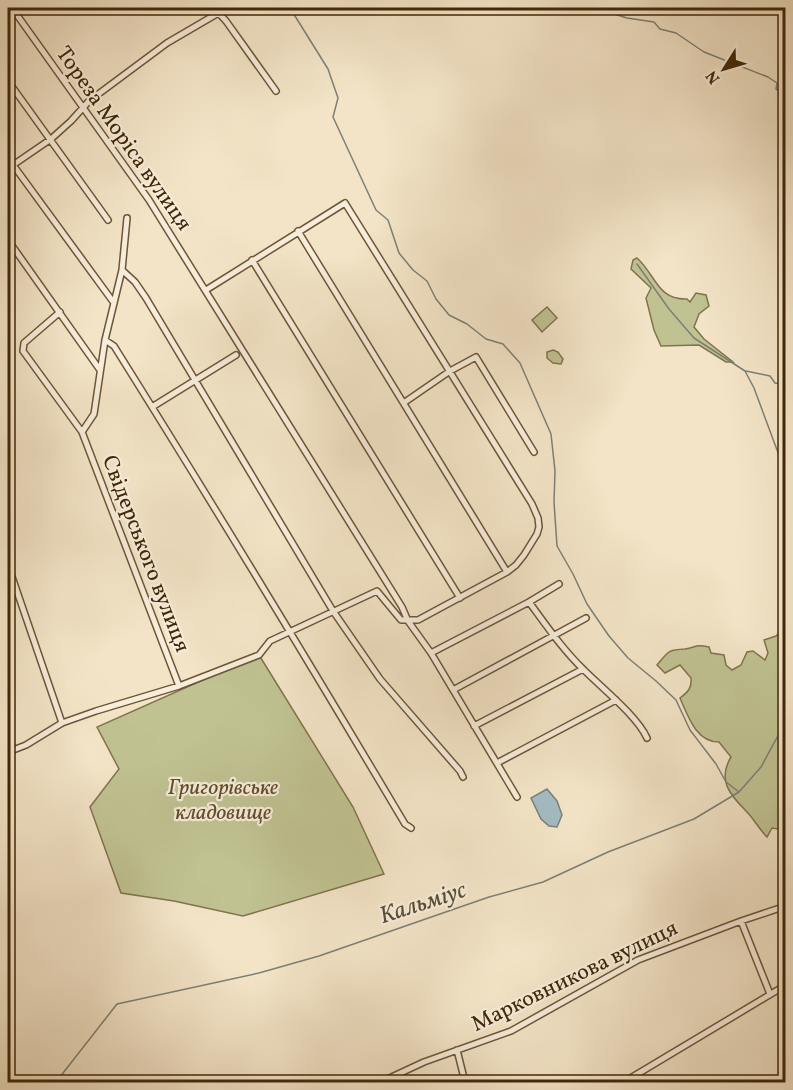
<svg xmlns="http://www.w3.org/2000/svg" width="793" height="1090" font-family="Vollkorn,serif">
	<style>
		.green { fill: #c0c292; stroke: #80744c; stroke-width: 1.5 }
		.water { fill: #a3bbc2; stroke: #7b8077; stroke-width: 1.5 }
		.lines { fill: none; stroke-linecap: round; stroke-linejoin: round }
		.stream { stroke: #7b8077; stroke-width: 1.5 }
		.minor-casing { stroke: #6d5637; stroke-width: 8 }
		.tertiary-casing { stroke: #6d5637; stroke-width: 10 }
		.minor { stroke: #f7eddb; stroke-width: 5 }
		.tertiary { stroke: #f7eddb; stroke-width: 7 }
		.labels { text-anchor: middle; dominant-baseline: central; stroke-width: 4.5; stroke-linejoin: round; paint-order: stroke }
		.street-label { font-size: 22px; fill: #402707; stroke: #f7eddb }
		.park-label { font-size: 22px; font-style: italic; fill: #604e2a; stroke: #f7eddb }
		.water-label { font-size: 24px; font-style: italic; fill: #594c36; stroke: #f7eddb }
	</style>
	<rect width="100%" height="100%" fill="#f3e4c7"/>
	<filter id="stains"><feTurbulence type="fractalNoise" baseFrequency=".00333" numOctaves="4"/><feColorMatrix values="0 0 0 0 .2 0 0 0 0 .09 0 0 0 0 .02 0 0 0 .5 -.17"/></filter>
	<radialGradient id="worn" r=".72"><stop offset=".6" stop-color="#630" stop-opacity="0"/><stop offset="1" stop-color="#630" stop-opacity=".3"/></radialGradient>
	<path class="green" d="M637 258C656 275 657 300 687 299L690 302 696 293 706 295 709 306 699 314 694 327 704 339 733 362H726L699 345 661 346 654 330 646 298 651 288 631 269 633 260Z
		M547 307 557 318 542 332 532 320Z
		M553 350 558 352 563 359 561 364 553 363 547 358V352Z
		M785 627V830L772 828 767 837C759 829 754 819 746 811 730 795 717 780 731 757L719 742C696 742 688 716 680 698 688 692 692 688 691 678L680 665 665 673 657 665C669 651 667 650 685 649 697 647 695 644 709 647L711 653 724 655 726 665 732 670 741 665 747 652 753 651 765 660 768 653 764 640 776 636Z
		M259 655 353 807 384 874 243 916 174 901 121 893 90 807 119 769 97 727Z"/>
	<path class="water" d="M547 789 557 801 562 815 557 827 549 826 541 819 531 798Z"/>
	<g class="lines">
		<path class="stream" d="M290 8 328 69 338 98 333 117 376 210 388 220 399 253 413 270 427 281 436 299 449 315 467 324 486 339 503 344 520 363 551 434 555 471 554 502 557 546 573 574 587 604 609 636 628 658 656 681 676 700 690 730 716 764 726 782 739 792
			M608 12 627 18 654 22 660 29 676 33 704 52 768 77 777 83 776 89 786 95
			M637 264 669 309 694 338 745 371 754 388 780 458 786 466
			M746 371 770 376 775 383 786 385
			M56 1082 117 1004 259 973 319 956 489 897 543 882 608 852 694 819 739 792 761 767 786 721"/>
		<g class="minor-casing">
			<path id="minor" d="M12 8 149 200 402 607 408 621 431 653 517 797
				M214 8 226 21 276 91
				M8 81 108 220
				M8 158 114 303
				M13 165 51 139 71 121 89 101 167 43 220 12 222 8
				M298 231 507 572
				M8 240 100 370
				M252 260 460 598
				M122 270 135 282 146 298 333 611 380 679 460 771 463 777
				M60 312 24 343 23 351 82 432 179 686
				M105 340 114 346C213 504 310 664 405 824L411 828
				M405 402 450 371 476 357 534 452
				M152 407 236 355
				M82 432 94 414 105 340 122 270 127 218
				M8 565 62 723
				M529 602C546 625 563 650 584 670 602 688 637 716 647 738
				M431 653 529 602 559 584
				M453 690 586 618
				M474 726 583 669
				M8 752 26 745 62 723 96 711 179 686 259 655 270 641 377 591 401 620H418L507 572 516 565 524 555 537 534 539 527 538 518 532 504 345 203 206 290
				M497 763 616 700
				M741 921 770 994
				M457 1050 465 1082
				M381 1082 424 1062 511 1031 638 960 741 921 786 906
				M624 1082 786 985"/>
		</g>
		<g class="tertiary-casing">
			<path id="tertiary" d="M8 1075 16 1082"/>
		</g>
		<use href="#minor" class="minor"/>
		<use href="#tertiary" class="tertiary"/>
	</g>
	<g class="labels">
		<g class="street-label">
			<text transform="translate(123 139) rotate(55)">Тореза Моріса вулиця</text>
			<text transform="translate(145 554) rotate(69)">Свiдерського вулиця</text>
			<text transform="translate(575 977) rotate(-26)">Марковникова вулиця</text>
		</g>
		<g class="park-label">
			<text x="223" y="788">Григорівське<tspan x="223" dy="25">кладовище</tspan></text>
		</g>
		<g class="water-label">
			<text transform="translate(423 904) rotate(-18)">Кальміус</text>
		</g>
	</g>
	<rect width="793" height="1090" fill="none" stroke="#f3e4c7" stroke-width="30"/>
	<rect x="9" y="9" width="775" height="1072" fill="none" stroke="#402707" stroke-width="3"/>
	<rect x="15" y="15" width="763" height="1060" fill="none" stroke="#402707" stroke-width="1.5"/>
	<g transform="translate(724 69) rotate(233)" stroke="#f7eddb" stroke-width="4.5" paint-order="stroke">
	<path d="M0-4.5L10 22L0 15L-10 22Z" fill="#402707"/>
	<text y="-9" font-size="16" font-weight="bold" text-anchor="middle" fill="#402707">N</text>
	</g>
	<rect width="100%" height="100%" filter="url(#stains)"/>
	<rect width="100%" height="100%" fill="url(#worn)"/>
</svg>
